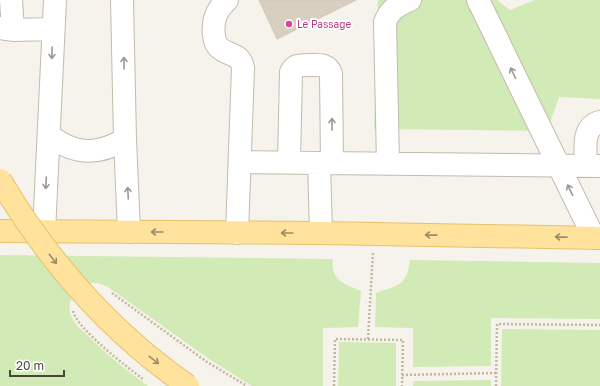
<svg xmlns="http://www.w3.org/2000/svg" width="600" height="386" font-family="'Golos Text',sans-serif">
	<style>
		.green { fill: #d2eab5 }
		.building { fill: #d8cfc1; stroke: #d3c7b4 }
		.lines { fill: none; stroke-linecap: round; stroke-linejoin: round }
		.minor-casing { stroke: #c2bbae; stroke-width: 24 }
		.major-casing { stroke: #e6c16a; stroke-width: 24 }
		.path { stroke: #c4b79f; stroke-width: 2.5; stroke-dasharray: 2 2; stroke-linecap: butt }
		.minor { stroke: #fff; stroke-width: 22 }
		.major { stroke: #ffe39c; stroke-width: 22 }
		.major-bridge-casing { stroke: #e6c16a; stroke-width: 24; stroke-linecap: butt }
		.major-bridge { stroke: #ffe39c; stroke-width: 22 }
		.oneway { stroke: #9c9892 }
		.oneway2 { stroke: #9c8c66 }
		.hotel-dot { fill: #d1479c; stroke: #fff; stroke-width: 1.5 }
		.labels { text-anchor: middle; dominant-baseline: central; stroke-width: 4; stroke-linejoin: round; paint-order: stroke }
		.hotel-label { font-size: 10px; fill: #b23c85; stroke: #fff; text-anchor: start }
	</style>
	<rect width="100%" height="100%" fill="#f6f3ec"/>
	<path class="green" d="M378 0H497L510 10 535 0H600V99L559 97 547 131 374 129Z
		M0 255 333 259C330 281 345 284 361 291L358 327 323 328V386H252L209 359 108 287C95 281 90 281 80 290 71 297 67 304 71 316 74 324 81 329 87 335 106 354 126 370 148 386H0Z
		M410 260 600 263V319L491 318V366L413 367V328L375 327 376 293C398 285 407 286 410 260Z
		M502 329 600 330V386H501Z
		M339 342 396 343V386H338Z
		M491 380V386H413V381Z"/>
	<path class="building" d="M259 0H356L277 39Z"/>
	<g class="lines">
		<g class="minor-casing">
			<path id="minor" d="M11 0 13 30
				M122 0 125 139 129 232
				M227 0C216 10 212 21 214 36 215 41 216 46 221 49 230 56 241 54 243 68L237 233
				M478 0 594 238
				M0 28 13 30 53 29
				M49 135C74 155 98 156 125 139
				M240 162 600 166
				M289 162 291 72C293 69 295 66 298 66 301 65 306 65 309 65 318 65 328 63 331 74L332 163
				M319 163 321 233
				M388 164 385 22C390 9 398 5 410 0
				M586 165C586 150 581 127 600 122
				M44 232 55 0"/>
		</g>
		<g class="major-casing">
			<path id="major" d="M0 231 321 233 600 238"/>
		</g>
		<path class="path" d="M112 293 207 362 247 386
			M73 311C77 329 127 367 143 379
			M368 339 373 252
			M402 375 496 373
			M334 386 335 339 403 340 402 386
			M496 386 497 324 600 325"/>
		<use href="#minor" class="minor"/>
		<use href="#major" class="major"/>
		<g class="major-bridge-casing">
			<path id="major-bridge" d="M0 180C48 261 110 332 188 386"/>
		</g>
		<use href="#major-bridge" class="major-bridge"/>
	</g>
	<defs><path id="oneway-shaft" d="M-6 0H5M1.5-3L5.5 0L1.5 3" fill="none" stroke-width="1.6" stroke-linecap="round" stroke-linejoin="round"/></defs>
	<g class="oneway">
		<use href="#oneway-shaft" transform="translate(52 53) rotate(92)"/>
		<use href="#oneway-shaft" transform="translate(124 63) rotate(-91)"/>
		<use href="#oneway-shaft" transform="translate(513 73) rotate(-116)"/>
		<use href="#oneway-shaft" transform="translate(332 124) rotate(-91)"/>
		<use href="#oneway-shaft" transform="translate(46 183) rotate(93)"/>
		<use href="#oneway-shaft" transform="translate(570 190) rotate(-116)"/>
		<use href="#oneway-shaft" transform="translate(128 193) rotate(-93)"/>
	</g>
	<g class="oneway2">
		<use href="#oneway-shaft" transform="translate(157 232) rotate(-180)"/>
		<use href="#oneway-shaft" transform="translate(287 233) rotate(-180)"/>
		<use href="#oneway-shaft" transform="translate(431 235) rotate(-179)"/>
		<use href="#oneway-shaft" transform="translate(561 237) rotate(-179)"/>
		<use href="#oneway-shaft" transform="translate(53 259) rotate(52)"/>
		<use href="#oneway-shaft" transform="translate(154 360) rotate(38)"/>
	</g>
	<circle class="hotel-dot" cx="289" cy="24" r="4"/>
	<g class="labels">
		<g class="hotel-label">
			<text x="297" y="24">Le Passage</text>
		</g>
	</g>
	<path d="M10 370v6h54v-6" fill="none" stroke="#4b4439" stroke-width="2"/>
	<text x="16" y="370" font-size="12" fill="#4b4439" stroke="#ffffff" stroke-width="3" paint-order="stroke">20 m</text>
</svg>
